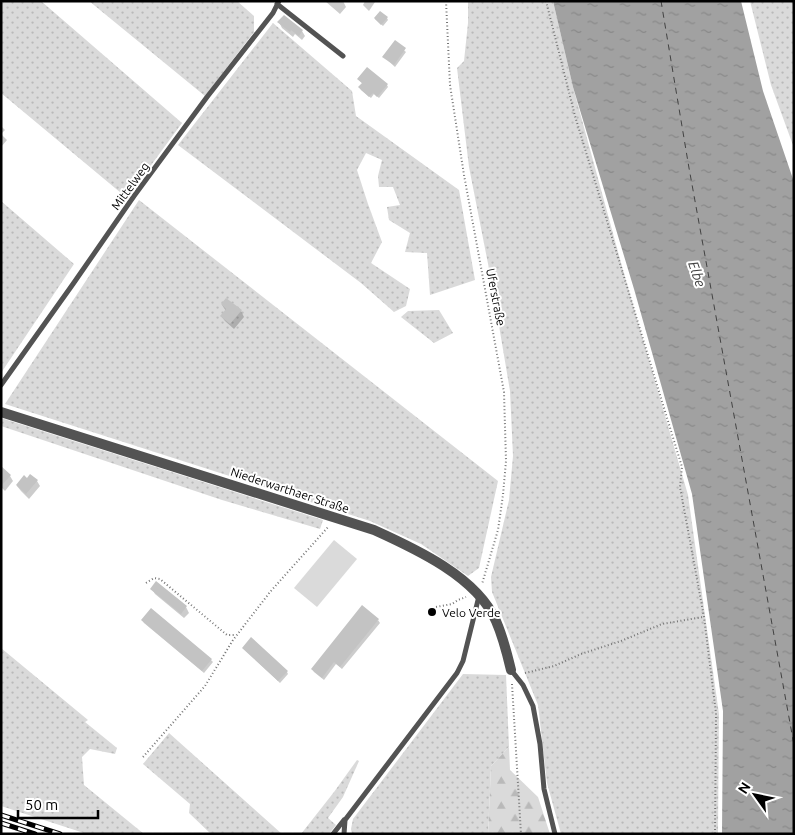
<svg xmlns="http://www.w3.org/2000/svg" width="795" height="835" font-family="Ubuntu,sans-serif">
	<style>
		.grass { fill: url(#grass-dots) }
		.forest { fill: url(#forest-firs) }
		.garden { fill: #dadada }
		.water { fill: url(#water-ripples) }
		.shadow { fill: #0003 }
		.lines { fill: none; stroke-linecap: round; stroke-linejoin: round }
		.ferry { stroke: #424242; stroke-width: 1; stroke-dasharray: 6 5; stroke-linecap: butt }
		.building { fill: #c3c3c3 }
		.path { stroke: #757575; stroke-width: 2; stroke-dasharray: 1 2.5; stroke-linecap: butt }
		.lane { stroke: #535353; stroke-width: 5 }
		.street { stroke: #535353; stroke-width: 10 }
		.rail-casing { stroke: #000; stroke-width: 5 }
		.rail { stroke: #fff; stroke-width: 3; stroke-dasharray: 9; stroke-linecap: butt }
		.poi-dot { fill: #000; stroke: #fff; stroke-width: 2 }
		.labels { text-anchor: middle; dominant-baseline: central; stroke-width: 4; stroke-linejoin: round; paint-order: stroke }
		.street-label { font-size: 12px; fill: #000; stroke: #fff }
		.poi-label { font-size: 12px; fill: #000; stroke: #fff; text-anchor: start }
		.water-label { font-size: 14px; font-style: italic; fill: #424242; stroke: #fff }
	</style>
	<defs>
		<pattern id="grass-dots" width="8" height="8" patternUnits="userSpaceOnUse" patternTransform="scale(1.25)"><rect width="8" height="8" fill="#dadada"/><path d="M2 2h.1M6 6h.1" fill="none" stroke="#b9b9b9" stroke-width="1.8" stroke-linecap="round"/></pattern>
		<pattern id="forest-firs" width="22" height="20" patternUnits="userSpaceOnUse" patternTransform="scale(1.25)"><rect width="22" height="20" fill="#dadada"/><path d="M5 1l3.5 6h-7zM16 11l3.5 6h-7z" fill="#b9b9b9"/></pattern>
		<pattern id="water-ripples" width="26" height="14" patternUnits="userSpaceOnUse" patternTransform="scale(1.25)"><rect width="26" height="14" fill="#a1a1a1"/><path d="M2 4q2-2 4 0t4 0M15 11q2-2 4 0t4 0" fill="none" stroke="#898989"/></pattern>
	</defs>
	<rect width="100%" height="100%" fill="#fff"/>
	<path class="grass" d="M4 1H41L182 123 127 198 1 93V4Z
		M89 1H237L254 16V32L205 96Z
		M468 1H553L573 87 623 270 688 495 719 714 718 834H561L547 783 538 705 492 592 491 577 509 500 513 456 510 391 492 284 469 167 457 68 464 61 468 23Z
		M750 1H794V148L771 85Z
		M273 23 352 91 356 116 459 190 475 280 430 295 427 253 405 252 410 233 389 220 387 207 400 205 393 187H379L378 176 382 160 366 153 357 170 368 204 382 242 371 263 410 289 406 306 394 312 361 283 178 145Z
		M139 200 498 481 479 568 468 576 421 544 370 521 5 404Z
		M1 201 74 264 1 373Z
		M439 310 453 333 434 343 401 317 408 311Z
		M1 418 323 520 320 529 222 500 1 426Z
		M1 648 88 720 85 722 117 748 115 754 90 749 82 757 84 785 144 834H87L1 806Z
		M463 674 506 675 509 747 491 766 488 834H352L351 829 353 819Z
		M169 733 282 834H211L189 813 190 804 143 764Z
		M357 760 359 761 343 797 328 818 336 825 329 834H301L334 792Z"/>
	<path class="forest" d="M509 747 510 770 538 797 550 834H488L491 766Z"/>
	<path class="garden" d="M334 540 357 559 317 607 294 588Z"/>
	<path class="water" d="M553 1H741L763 91 794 182V834H722L723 711 692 494 634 289 573 87Z"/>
	<path class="shadow" d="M325 1H343L346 7 340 14Z
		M365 1H375V2L369 11 363 5Z
		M387 18 388 20 383 26 375 19Z
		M279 22 302 31 305 36 302 40 295 34 293 37 282 28Z
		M395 42 406 52 395 67 384 57Z
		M358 79 387 85 388 87 379 98 374 94 371 98 361 90 360 88 363 84Z
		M1 126 5 130 1 134 7 140 1 147Z
		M222 305 241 311 244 317 234 329 225 321 221 316 226 311Z
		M1 468 10 476 13 481 5 491 1 487Z
		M27 479 37 481 40 486 29 499 21 491 17 486Z
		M152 589 186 607 189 613 184 618 155 594Z
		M151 610 211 660 213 662 204 673 144 623 142 620Z
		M378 620 380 623 342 669 336 664 324 680 314 672 312 669Z
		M243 648 287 672 288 674 280 683Z"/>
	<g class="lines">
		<path class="ferry" d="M661 1 689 168 794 745"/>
	</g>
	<path class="building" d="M380 11 388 17 381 25 374 18Z
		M284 15 303 30 299 36 291 30 290 32 277 22Z
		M395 40 406 48 394 65 382 57Z
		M367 67 388 84 377 97 373 93 369 97 358 87 362 83 357 79Z
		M226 298 242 310 230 324 220 316 226 309 221 304Z
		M1 466 11 475 1 486Z
		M30 474 38 480 26 494 16 485 24 475 27 478Z
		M156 581 187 606 181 614 150 589Z
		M362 605 379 619 340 667 334 662 322 678 311 669Z
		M151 608 212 659 202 671 141 620Z
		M251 637 288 671 278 681 242 648Z"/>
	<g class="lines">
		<path class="path" d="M446 1 450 85 464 175 504 392 506 461 503 495 498 530 482 584
			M546 1 575 116 682 467 680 487 704 617 716 713 715 834
			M146 583 154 578 160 579 227 635H236
			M436 607 452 604 458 600 466 597
			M525 673 554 666 581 654 621 641 662 624 703 617
			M512 684 521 834
			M143 757 205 686 233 640 270 592 329 526"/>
		<path class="lane" d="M277 4 343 56
			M1 385 73 284 134 196 207 97 273 13 279 1
			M511 670 523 685 533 706 540 744 544 789 555 834
			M333 834 344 820
			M344 834 345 820 457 673 463 661 479 596"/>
		<path class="street" d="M1 412 374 530C416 549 477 577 496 621 503 637 507 653 511 670"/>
		<g class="rail-casing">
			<path id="rail" d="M1 815 60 834
				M1 823 35 834"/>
		</g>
		<use href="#rail" class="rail"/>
	</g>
	<circle class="poi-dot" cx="432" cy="612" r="5"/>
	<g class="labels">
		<g class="street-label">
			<text transform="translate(130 186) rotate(-54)">Mittelweg</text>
			<text transform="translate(496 297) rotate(79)">Uferstraße</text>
			<text transform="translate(290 490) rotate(18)">Niederwarthaer Straße</text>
		</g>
		<g class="poi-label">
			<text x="442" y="612">Velo Verde</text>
		</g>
		<g class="water-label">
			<text transform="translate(697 274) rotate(71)">Elbe</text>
		</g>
	</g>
	<rect width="795" height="835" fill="none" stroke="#000000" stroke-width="5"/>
	<g transform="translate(755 795) rotate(303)" stroke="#ffffff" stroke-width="4" paint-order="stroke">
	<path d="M0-4L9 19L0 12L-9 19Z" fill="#000000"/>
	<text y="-8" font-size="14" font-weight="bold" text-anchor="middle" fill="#000000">N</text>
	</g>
	<path d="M18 810v8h80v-8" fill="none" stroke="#000000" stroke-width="2.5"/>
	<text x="25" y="810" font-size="15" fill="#000000" stroke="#ffffff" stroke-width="4" paint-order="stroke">50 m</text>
</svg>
